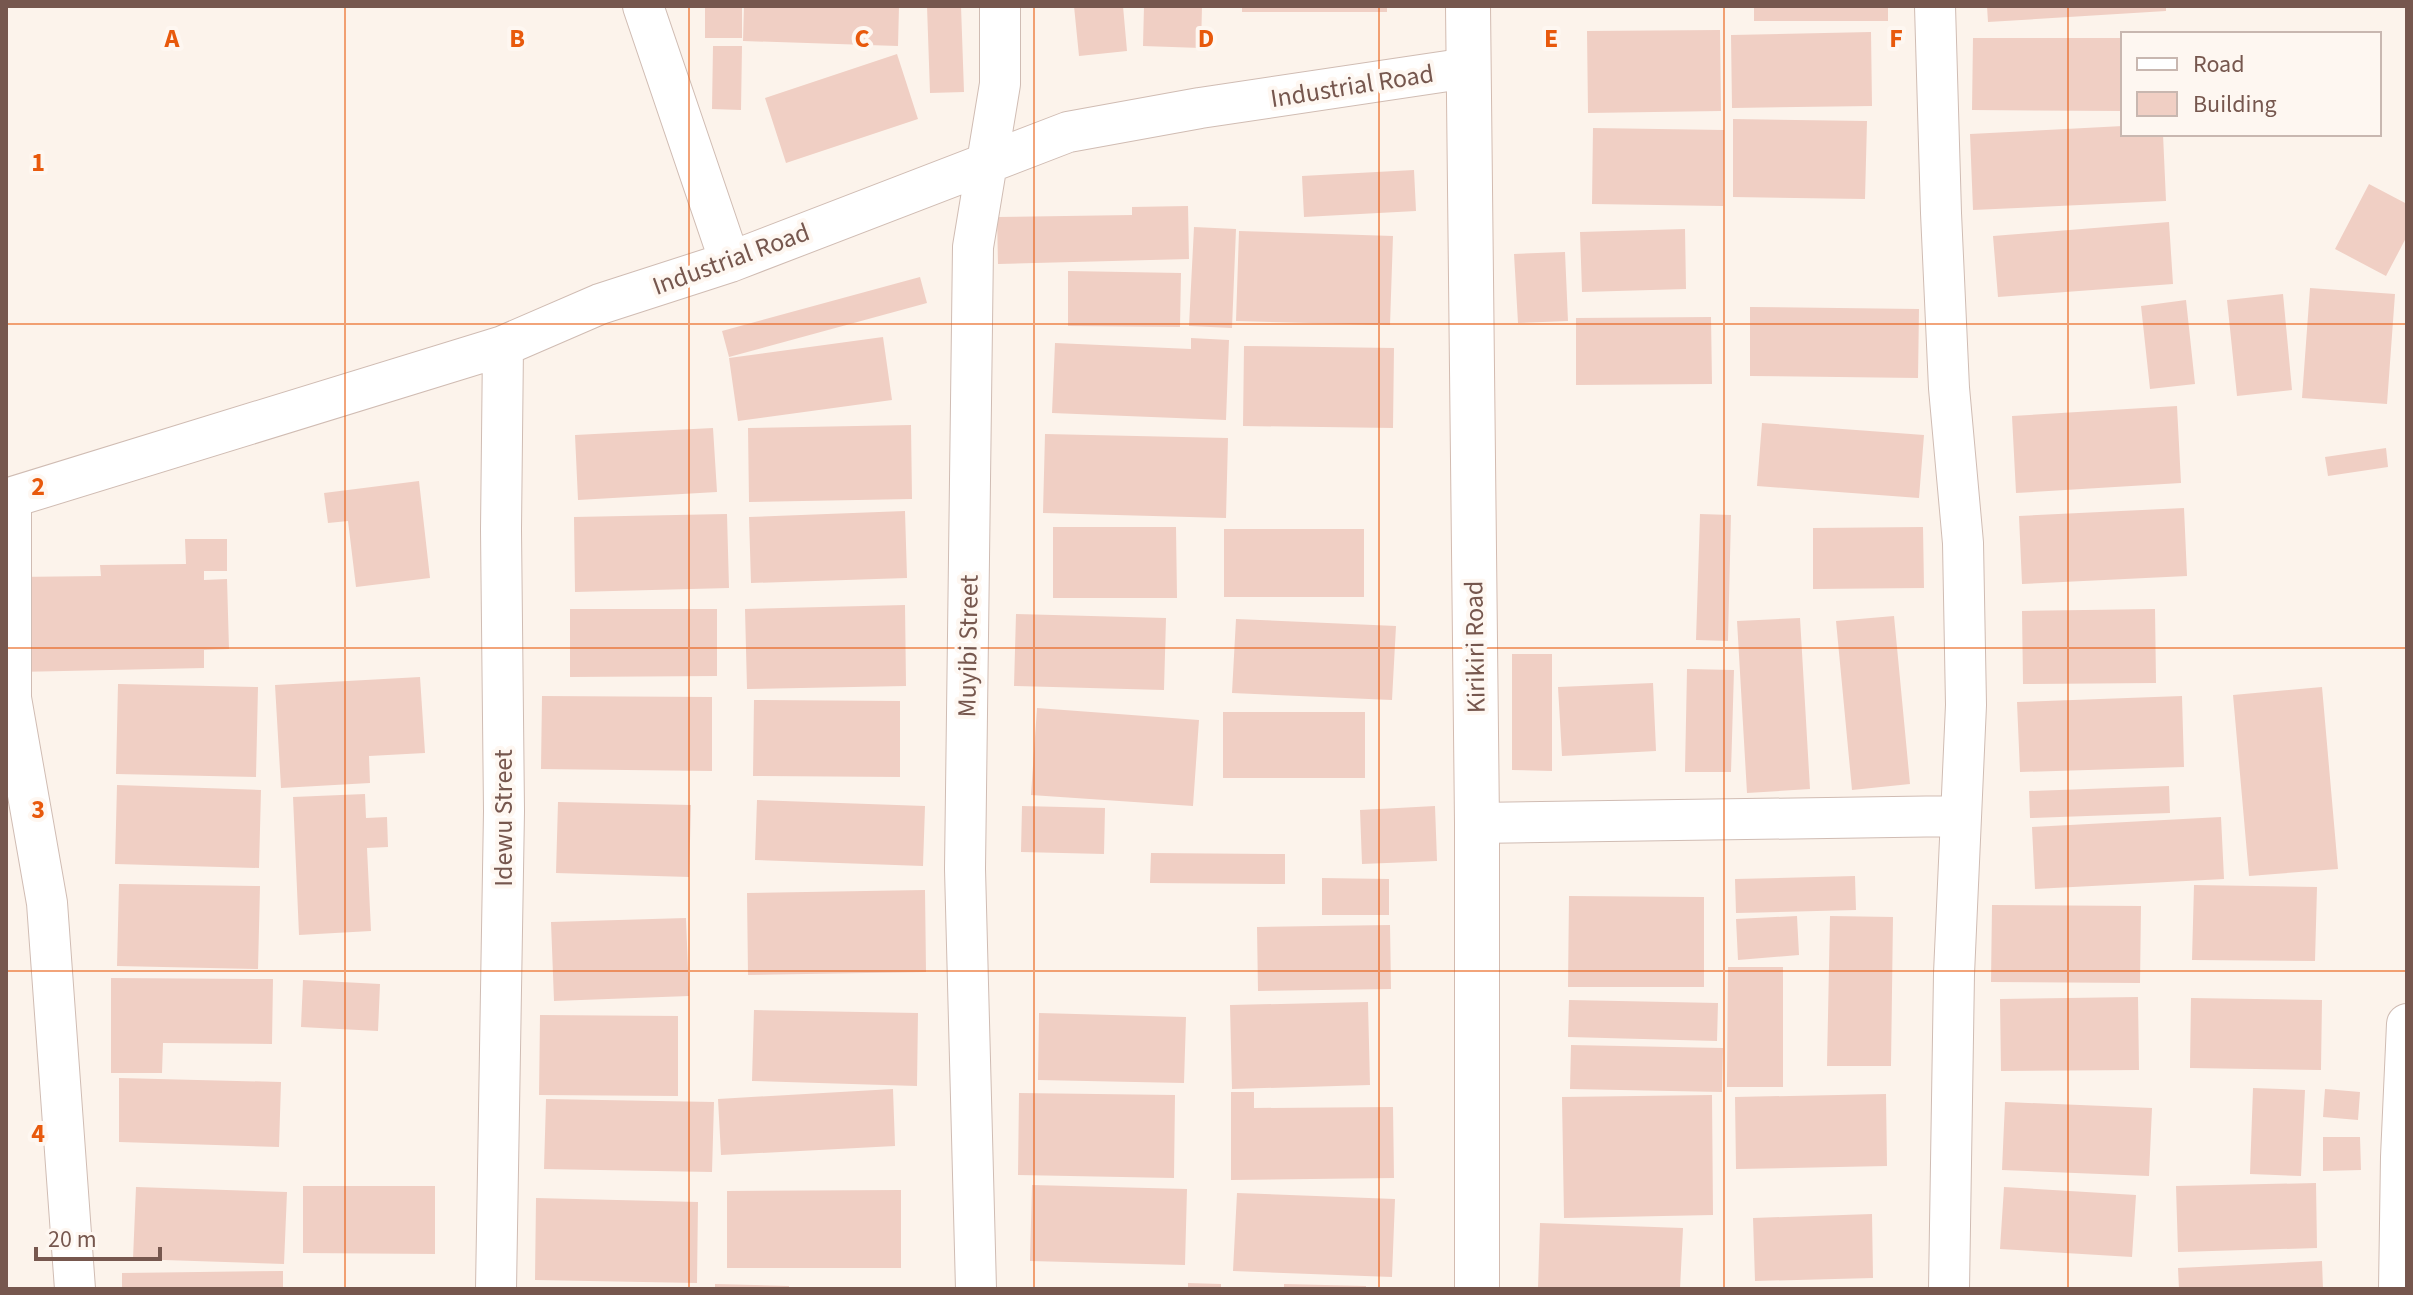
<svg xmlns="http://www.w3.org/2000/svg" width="2413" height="1295" font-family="'Source Sans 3',sans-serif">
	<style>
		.building { fill: #f0cfc4 }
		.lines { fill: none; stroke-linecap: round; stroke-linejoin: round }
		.street-casing { stroke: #d0bcb3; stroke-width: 42 }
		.secondary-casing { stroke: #d3bbb0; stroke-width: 46 }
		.street { stroke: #fff; stroke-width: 40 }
		.secondary { stroke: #fff; stroke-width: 44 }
		.grid { fill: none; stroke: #e8590c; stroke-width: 2; stroke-opacity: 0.55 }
		.labels { text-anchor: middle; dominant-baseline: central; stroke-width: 8; stroke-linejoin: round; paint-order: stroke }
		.street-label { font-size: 26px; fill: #76574e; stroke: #fef7f1 }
		.grid-label { font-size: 26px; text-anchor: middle; font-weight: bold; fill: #e8590c; stroke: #fef7f1; stroke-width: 8; stroke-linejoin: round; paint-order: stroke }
	</style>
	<rect width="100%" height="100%" fill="#fcf3eb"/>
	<path class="building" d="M705 6H742V38H705Z
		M744 6H899L898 46 743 41Z
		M927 6H961L964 92 930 93Z
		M1074 6H1123L1127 51 1079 56Z
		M1144 6H1202L1201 48 1143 46Z
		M1242 6H1387V12H1242Z
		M1754 6H1888V21H1754Z
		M1987 6H2166V11L1988 22Z
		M1720 30 1721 111 1588 113 1587 31Z
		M1871 32 1872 106 1732 108 1731 35Z
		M1973 38H2123V111L1972 110Z
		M713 46H742L741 110 712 109Z
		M897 54 918 119 786 163 765 98Z
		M1733 119 1867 121 1865 199 1733 197Z
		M2123 126V134H2163L2166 201 1973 210 1970 134Z
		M1593 128 1724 130 1723 206 1592 204Z
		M1414 170 1416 211 1304 217 1302 176Z
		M2369 184 2407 204V236L2386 276 2335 249Z
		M1188 206 1189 259 998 264 997 217 1132 215V207Z
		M2169 222 2173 284 1998 297 1993 236Z
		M1194 227 1236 229 1232 328 1189 326Z
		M1685 229 1686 289 1582 292 1580 232Z
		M1239 231 1393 236 1390 325 1236 321Z
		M1565 252 1568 321 1518 323 1514 254Z
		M1068 271 1181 273 1180 327 1068 326Z
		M920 277 927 303 729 357 722 331Z
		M2310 288 2395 294 2387 404 2302 398Z
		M2283 294 2292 390 2237 396 2227 300Z
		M2186 300 2195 384 2150 389 2141 306Z
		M1750 307 1919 309 1918 378 1750 376Z
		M1711 317 1712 384 1576 385V318Z
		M883 337 892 400 738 421 729 358Z
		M1191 338 1229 340 1226 420 1052 413 1055 343 1191 349Z
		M1244 346 1394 348 1393 428 1243 426Z
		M2177 406 2181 483 2016 493 2012 416Z
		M1762 423 1924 435 1919 498 1757 486Z
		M911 425 912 499 749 502 748 428Z
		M713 428 717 492 578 500 575 435Z
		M1045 434 1228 438 1226 518 1043 513Z
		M2386 448 2388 467 2328 476 2325 457Z
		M419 481 430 578 356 587 348 521 328 523 324 493Z
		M2184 508 2187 576 2022 584 2019 516Z
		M905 511 907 578 751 583 749 517Z
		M727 514 729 588 575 592 574 517Z
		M1700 514 1731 515 1728 641 1696 640Z
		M1053 527H1176L1177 598H1053Z
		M1923 527 1924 588 1813 589V528Z
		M1224 529H1364V597H1224Z
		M185 539H227V571H204V580L227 579 229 649 204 650V668L17 672 15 577 101 576 100 565 186 564Z
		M905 605 906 686 747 689 745 609Z
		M570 609H717V676L570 677Z
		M2155 609 2156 683 2023 684 2022 611Z
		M1016 614 1166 618 1164 690 1014 686Z
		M1894 616 1910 784 1852 790 1836 621Z
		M1800 618 1810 789 1747 793 1737 621Z
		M1236 619 1396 626 1392 700 1232 693Z
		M1512 654H1552V771L1512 770Z
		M1687 669 1734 670 1731 772H1685Z
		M420 677 425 753 369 756 370 783 281 788 275 685Z
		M1653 683 1656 751 1562 756 1558 687Z
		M118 684 258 687 256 777 116 774Z
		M2322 687 2338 869 2249 876 2233 695Z
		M542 696 712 697V771L541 769Z
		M2182 696 2184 767 2020 772 2017 702Z
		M754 700 900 701V777L753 776Z
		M1037 708 1199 720 1193 806 1031 795Z
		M1223 712H1365V778H1223Z
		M117 785 261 790 259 868 115 864Z
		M2169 786 2170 813 2030 818 2029 791Z
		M365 794 366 818 387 817 388 847 367 848 371 931 299 935 293 797Z
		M757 800 925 806 923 866 755 860Z
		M558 802 691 805 689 877 556 873Z
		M1022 806 1105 808 1104 854 1021 852Z
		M1435 806 1437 861 1362 864 1360 810Z
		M2221 817 2224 879 2035 889 2032 827Z
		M1151 853 1285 854V884L1150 883Z
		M1855 876 1856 910 1736 913 1735 879Z
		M1322 878 1389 879V915H1322Z
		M119 884 260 886 258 969 117 966Z
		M2194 885 2317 887 2315 961 2192 960Z
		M925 890 926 972 748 975 747 893Z
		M1569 896 1704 897V987H1568Z
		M1992 905 2141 906 2140 983 1991 982Z
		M1797 916 1799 955 1738 960 1736 919Z
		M1830 916 1893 917 1891 1066H1827Z
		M686 918 689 996 554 1001 551 922Z
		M1390 925 1391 989 1258 991 1257 927Z
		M1728 967H1783V1087H1727Z
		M111 978 273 979 272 1044 163 1043 162 1073H111Z
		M303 980 380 984 378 1031 301 1027Z
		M2138 997 2139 1070 2001 1071 2000 999Z
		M2191 998 2322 1000 2321 1070 2190 1068Z
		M1569 1000 1718 1003 1717 1041 1568 1037Z
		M1368 1002 1370 1085 1232 1089 1230 1005Z
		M754 1010 918 1013 917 1086 752 1081Z
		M1039 1013 1186 1017 1184 1083 1038 1080Z
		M540 1015 678 1016V1096L539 1095Z
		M1571 1045 1723 1048 1722 1092 1570 1089Z
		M119 1078 281 1082 279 1147 119 1142Z
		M2253 1088 2305 1090 2301 1176 2250 1174Z
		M893 1089 895 1146 721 1155 718 1099Z
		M2325 1089 2360 1092 2358 1120 2323 1117Z
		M1231 1092H1254V1108L1393 1107 1394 1178 1231 1180Z
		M1019 1093 1175 1095 1174 1178 1018 1175Z
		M1886 1094 1887 1166 1736 1169 1735 1097Z
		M1712 1095 1713 1215 1564 1218 1562 1097Z
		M546 1099 714 1102 712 1172 544 1169Z
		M2005 1102 2152 1108 2149 1176 2002 1170Z
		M2323 1137H2360L2361 1170 2323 1171Z
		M2316 1183 2317 1248 2178 1252 2176 1186Z
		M1032 1185 1187 1189 1185 1265 1030 1261Z
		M303 1186H435V1254L303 1253Z
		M136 1187 287 1192 284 1264 133 1259Z
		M2004 1187 2136 1195 2132 1257 2000 1249Z
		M901 1190V1268H727V1191Z
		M1237 1193 1395 1199 1392 1277 1233 1271Z
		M536 1198 698 1202 697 1283 535 1280Z
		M1872 1214 1873 1278 1755 1281 1753 1218Z
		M1540 1223 1683 1228 1680 1289H1538Z
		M2322 1261 2323 1289H2179L2178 1268Z
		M283 1271V1289H122V1273Z
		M1188 1283 1221 1284V1289H1188Z
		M715 1284 789 1286V1289H715Z
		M1284 1284 1366 1286V1289H1284Z"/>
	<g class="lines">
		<g class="street-casing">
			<path id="street" d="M643 6 730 262
				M1935 6 1941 213 1949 388 1963 543 1966 705 1954 974 1949 1289
				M11 498V698L47 903 75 1289
				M6 499 503 346 600 304 730 262 1068 132 1200 108 1468 68
				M1477 823 1959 816
				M496 1289 504 811 501 530 503 346
				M976 1289 965 869 973 247 1000 84V6
				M2399 1289 2401 1157 2407 1024"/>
		</g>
		<g class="secondary-casing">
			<path id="secondary" d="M1468 6 1477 823V1289"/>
		</g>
		<use href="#street" class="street"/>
		<use href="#secondary" class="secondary"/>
	</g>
	<path class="grid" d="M345 6V1289M689 6V1289M1034 6V1289M1379 6V1289M1724 6V1289M2068 6V1289M6 324H2407M6 648H2407M6 971H2407"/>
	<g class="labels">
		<g class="street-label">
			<text transform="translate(1352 86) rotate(-9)">Industrial Road</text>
			<text transform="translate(731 259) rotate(-20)">Industrial Road</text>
			<text transform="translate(968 646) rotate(-89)">Muyibi Street</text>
			<text transform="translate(1475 647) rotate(-91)">Kirikiri Road</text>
			<text transform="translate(503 818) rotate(-90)">Idewu Street</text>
		</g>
	</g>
	<g class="grid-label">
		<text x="172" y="47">A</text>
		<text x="517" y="47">B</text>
		<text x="862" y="47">C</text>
		<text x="1206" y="47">D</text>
		<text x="1551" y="47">E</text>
		<text x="1896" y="47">F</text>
		<text x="38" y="171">1</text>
		<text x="38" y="495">2</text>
		<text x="38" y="818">3</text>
		<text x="38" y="1142">4</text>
	</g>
	<rect width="2413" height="1295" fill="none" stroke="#76574e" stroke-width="16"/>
	<rect x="2121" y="32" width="260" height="104" fill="#fef7f1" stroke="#c8b7b0" stroke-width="2"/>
	<rect x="2137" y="58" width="40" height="12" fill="#ffffff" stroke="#c8b7b0" stroke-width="2"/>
	<text x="2193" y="72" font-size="24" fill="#76574e">Road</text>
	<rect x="2137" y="92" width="40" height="24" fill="#f0cfc4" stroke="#c8b7b0" stroke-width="2"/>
	<text x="2193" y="112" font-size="24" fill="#76574e">Building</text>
	<path d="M36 1247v12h124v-12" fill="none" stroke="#76574e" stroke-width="4"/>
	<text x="48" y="1247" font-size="24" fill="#76574e" stroke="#fef7f1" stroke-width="6" paint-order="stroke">20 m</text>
</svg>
